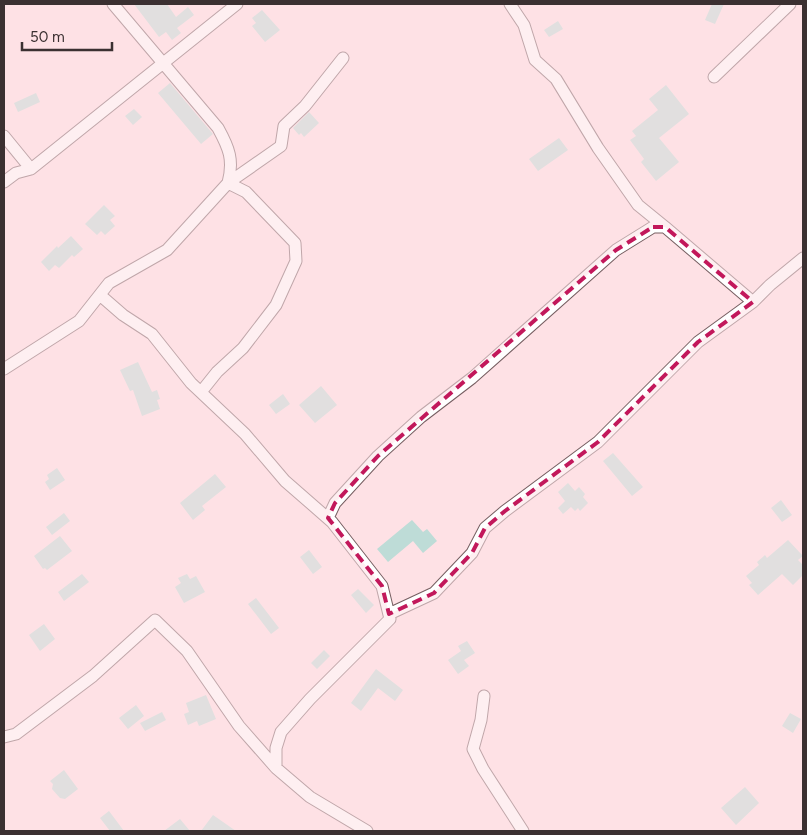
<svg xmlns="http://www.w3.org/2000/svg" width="807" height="835" font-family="Figtree,sans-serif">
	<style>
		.building { fill: #bedcd7 }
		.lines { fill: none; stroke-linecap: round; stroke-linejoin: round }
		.minor-casing { stroke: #765e61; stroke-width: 13 }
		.minor { stroke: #fff; stroke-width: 11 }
		.marked { fill: none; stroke: #c2185b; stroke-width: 4; stroke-dasharray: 10 6; stroke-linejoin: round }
	</style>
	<rect width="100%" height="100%" fill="#fee1e5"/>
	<path class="building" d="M134 4H167L176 17 188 7 194 15 177 28 181 33 172 40 166 32 159 37Z
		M712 4H724L715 24 705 20Z
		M262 10 280 30 265 42 252 26 256 23 252 18Z
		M558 21 563 29 549 37 544 30Z
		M170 83 213 134 201 144 158 93Z
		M666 85 689 114 659 138 679 162 656 181 641 162 644 159 630 140 636 136 632 131 658 110 649 99Z
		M36 93 40 102 18 112 14 103Z
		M134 109 142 117 133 125 125 116Z
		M309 112 319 123 304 137 301 133 299 135 293 128Z
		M559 138 568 150 538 171 529 159Z
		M104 205 115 216 110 220 115 226 105 235 101 231 97 235 85 224Z
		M71 236 83 249 74 257 72 255 59 268 55 265 49 271 41 262 57 246 58 248Z
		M138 362 152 392 157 390 160 399 157 400 160 409 142 416 133 390 130 391 120 370Z
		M321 386 337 405 315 423 299 405Z
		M283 394 290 404 276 414 269 405Z
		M613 453 643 487 632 496 603 461Z
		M57 468 65 480 50 490 45 482 49 479 47 475Z
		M215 474 226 487 202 506 205 510 193 520 180 503Z
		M568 483 575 491 579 487 585 494 583 497 588 503 580 511 578 508 575 511 571 507 563 514 558 508 565 501 558 492Z
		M781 500 792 515 782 522 771 508Z
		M64 513 70 521 52 535 46 527Z
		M412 520 423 532 427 529 437 541 423 553 413 541 388 562 377 549Z
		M60 536 72 551 47 570 45 568 43 569 34 556Z
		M788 540 803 556 798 560 803 565V575L793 585 782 574 758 595 749 585 752 583 746 576 759 565 757 562 765 555 767 558Z
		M309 550 322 567 313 574 300 557Z
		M82 574 89 582 64 601 58 592Z
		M187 574 190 579 196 576 205 592 184 603 175 587 181 583 178 578Z
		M358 589 374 605 366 613 351 595Z
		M256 598 279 628 271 634 248 604Z
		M44 624 55 639 40 651 29 635Z
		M467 641 475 653 464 660 469 666 458 674 448 660 461 651 458 646Z
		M324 650 330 656 317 669 311 663Z
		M376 669 403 690 395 701 378 688 361 711 351 703Z
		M206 695 216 719 199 726 197 721 188 725 184 714 189 712 186 703Z
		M136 705 144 716 128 729 119 718Z
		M162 712 166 720 145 731 140 723Z
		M790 713 801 719 793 733 782 726Z
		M64 770 78 789 65 799 60 798 52 789 53 784 50 781Z
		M745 787 759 803 736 825 721 808Z
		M109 811 124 831H110L100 818Z
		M213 815 236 831H201Z
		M180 819 190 831H164Z"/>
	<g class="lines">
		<g class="minor-casing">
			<path id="minor" d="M113 4 218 128C229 148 234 160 228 183L246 192 295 243 296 261 276 305 243 348 217 372 201 392
				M510 4 524 25 535 60 556 79 598 148 638 205 665 227
				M714 77 790 4
				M4 136 31 169
				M4 182 16 173 31 169 237 4
				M100 295 123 315 152 334 191 383 245 434 285 481 332 522 382 586 390 619 310 699 281 732 276 748V768
				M4 369 79 321 109 283 167 250 228 183 281 146 284 126 305 106 343 58
				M328 518 335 503 378 456 421 417 472 378 616 250 653 227H665L753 302
				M389 614 434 593 472 553 485 528 505 511 598 442 698 342 753 302 770 285 803 258
				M484 696 481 720 473 749 483 769 523 831
				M4 737 16 734 93 676 155 620 187 651 239 726 276 768 310 797 367 831"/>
		</g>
		<use href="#minor" class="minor"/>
	</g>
	<path d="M0 0H807V835H0ZM653 227H665L753 302 698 342 598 442 505 511 485 528 472 553 434 593 389 614 382 586 328 518 335 503 378 456 616 250Z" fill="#fee1e5" fill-opacity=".55" fill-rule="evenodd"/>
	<path class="marked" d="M653 227H665L753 302 698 342 598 442 505 511 485 528 472 553 434 593 389 614 382 586 328 518 335 503 378 456 616 250Z"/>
	<rect width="807" height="835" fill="none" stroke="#3b3031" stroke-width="10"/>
	<path d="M22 42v8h90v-8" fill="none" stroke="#3b3031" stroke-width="2.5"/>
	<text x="30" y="42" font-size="15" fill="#3b3031" stroke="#fee1e5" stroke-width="4" paint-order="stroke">50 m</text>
</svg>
